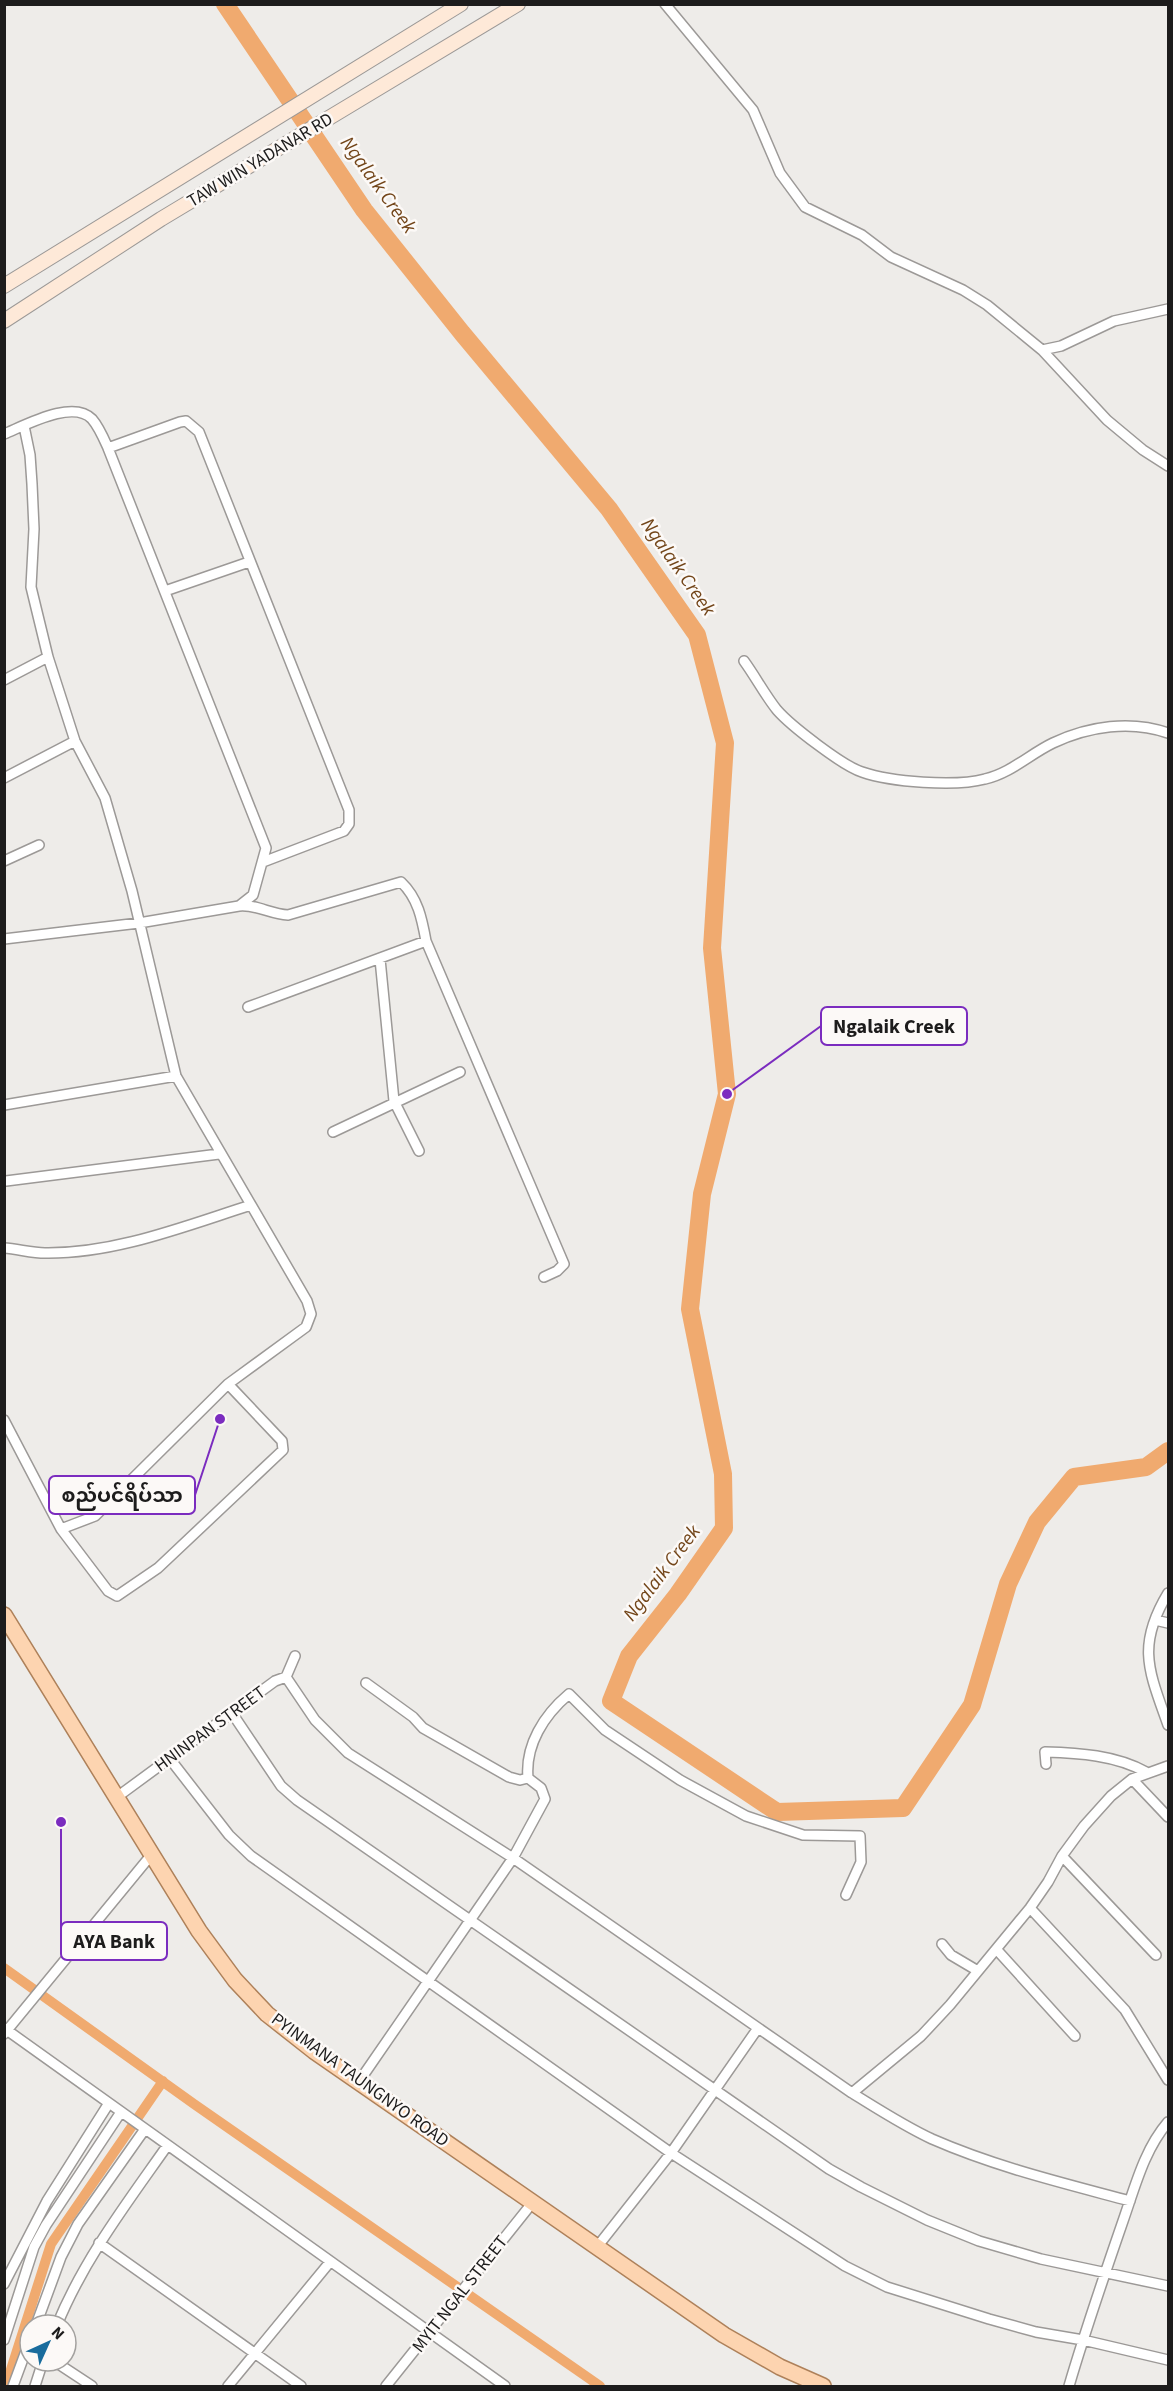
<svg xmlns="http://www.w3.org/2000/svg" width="1173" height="2391" font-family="'Source Sans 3','Noto Sans Myanmar',sans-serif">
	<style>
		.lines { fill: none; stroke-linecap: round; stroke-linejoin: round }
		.canal { stroke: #f0aa6f; stroke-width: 10 }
		.river { stroke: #f0aa6f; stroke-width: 18 }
		.street-casing { stroke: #9c9997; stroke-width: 12 }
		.secondary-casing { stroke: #9c9997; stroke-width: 16 }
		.primary-casing { stroke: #ae815a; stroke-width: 18 }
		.street { stroke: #fff; stroke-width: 9 }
		.secondary { stroke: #fee9d8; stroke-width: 14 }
		.primary { stroke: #fdd4b0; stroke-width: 15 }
		.labels { text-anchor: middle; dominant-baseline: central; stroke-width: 5; stroke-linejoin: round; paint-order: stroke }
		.street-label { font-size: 18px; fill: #1d1c1c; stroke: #fcf9f7 }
		.water-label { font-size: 20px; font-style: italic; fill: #73461a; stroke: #fcf9f7 }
		.leader { fill: none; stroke: #7b2cbf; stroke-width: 2 }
		.callout-dot { fill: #7b2cbf; stroke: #fcf9f7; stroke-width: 2 }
		.callout { fill: #fcf9f7; stroke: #7b2cbf; stroke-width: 2 }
		.callout-label { font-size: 20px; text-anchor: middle; font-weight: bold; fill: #1d1c1c }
	</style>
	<rect width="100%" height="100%" fill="#eeece9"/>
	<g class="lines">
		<path class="canal" d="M4 1968 194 2104 600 2386
			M7 2382 51 2244 163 2081"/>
		<path class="river" d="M225 4 364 210 462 333 609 509 697 635 725 743 712 948 727 1094 702 1194 690 1309 723 1474 724 1528 678 1594 629 1656 611 1701 777 1812 903 1808 972 1705 1008 1584 1037 1522 1074 1477 1146 1467 1168 1451"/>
		<g class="street-casing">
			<path id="street" d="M665 4 753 110 780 173 805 207 862 235 891 257 963 290 987 305 1042 350 1107 420 1143 450 1168 466
				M1042 350 1061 346 1114 321 1168 309
				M24 426 30 455 32 484 34 529 31 587 48 657 75 741 105 798 132 891 176 1076 307 1301 311 1314 306 1327 228 1384 95 1516 61 1529
				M4 434C26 425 73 399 92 419 99 427 104 439 108 448L266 848 253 895 239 906 139 923 4 939
				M108 448 180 422 186 421 199 432 349 810V824L344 831 263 862
				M165 591 249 562
				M744 661C755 676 765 695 777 710 791 726 843 766 862 772 891 782 955 787 985 779 1011 773 1030 754 1053 743 1089 726 1131 720 1168 733
				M4 680 48 657
				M4 778 75 741
				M4 861 39 845
				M239 906C256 904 270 914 288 915L401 882C418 898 422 919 426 941L564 1264 557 1271 544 1277
				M380 959 394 1101 419 1151
				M248 1007 426 941
				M4 1105 176 1076
				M333 1132 460 1072
				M6 1181 219 1154
				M4 1248C18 1249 32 1253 45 1253 115 1254 185 1226 251 1205
				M4 1420 61 1529 108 1591 117 1596 158 1568 283 1450 282 1441 228 1384
				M1168 1593C1136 1646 1149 1671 1168 1725
				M1155 1620 1168 1623
				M286 1677 315 1720 348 1753 513 1858 852 2093C878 2109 904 2126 932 2139 996 2167 1063 2183 1130 2201
				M366 1683 413 1717 423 1728 509 1777 520 1780 528 1778
				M232 1713 281 1786 297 1800 829 2169 861 2187 927 2220 979 2241 1041 2259 1168 2286
				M170 1759 229 1835 251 1856 671 2153 845 2266 887 2287 989 2319 1036 2332 1083 2340 1168 2360
				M1046 1764 1045 1752C1079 1753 1115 1755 1146 1772
				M1132 1779 1168 1817
				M117 1797 275 1681 286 1677 295 1656
				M1062 1856 1156 1955
				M1030 1908 1125 2010 1168 2080
				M942 1944 951 1955 978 1971
				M997 1950 1075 2036
				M4 2028 505 2386
				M4 2034 152 1854
				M358 2083 513 1858 545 1799 541 1788 528 1778C525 1745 544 1715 569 1694L605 1730 680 1780 746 1816 803 1835 860 1836 861 1862 846 1895
				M852 2093 921 2036 950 2005 1030 1908 1048 1882 1062 1856 1084 1826 1111 1796 1132 1779 1168 1766
				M99 2243 301 2386
				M597 2247 671 2153 758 2028
				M4 2284 47 2201 109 2103
				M36 2325 61 2257 78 2224 145 2129
				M57 2325C84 2259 127 2203 167 2146
				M4 2340 34 2247 46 2225 121 2112
				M54 2361 92 2386
				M13 2386 30 2340
				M35 2386 43 2361
				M228 2386 330 2262
				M386 2386 533 2202
				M1069 2386C1085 2331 1104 2276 1123 2221 1135 2187 1144 2150 1168 2122"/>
		</g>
		<g class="secondary-casing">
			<path id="secondary" d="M4 286 461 4
				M4 321 161 219 518 4"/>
		</g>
		<g class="primary-casing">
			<path id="primary" d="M4 1615 199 1931 235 1980 267 2014 314 2051 724 2335 780 2367 823 2386"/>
		</g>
		<use href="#street" class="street"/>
		<use href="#secondary" class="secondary"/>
		<use href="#primary" class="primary"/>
	</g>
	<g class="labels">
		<g class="street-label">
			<text transform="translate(260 160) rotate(-31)">TAW WIN YADANAR RD</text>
			<text transform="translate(210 1729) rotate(-36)">HNINPAN STREET</text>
			<text transform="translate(360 2080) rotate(36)">PYINMANA TAUNGNYO ROAD</text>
			<text transform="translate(460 2294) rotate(-52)">MYIT NGAL STREET</text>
		</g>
		<g class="water-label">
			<text transform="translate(378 185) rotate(54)">Ngalaik Creek</text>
			<text transform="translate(678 567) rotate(55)">Ngalaik Creek</text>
			<text transform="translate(662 1573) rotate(-53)">Ngalaik Creek</text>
		</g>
	</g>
	<path class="leader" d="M727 1094L821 1026M220 1419L195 1495M61 1822L61 1941"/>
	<g class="callout-dot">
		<circle cx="727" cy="1094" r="6"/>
		<circle cx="220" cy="1419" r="6"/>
		<circle cx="61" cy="1822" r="6"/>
	</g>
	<g class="callout">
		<rect x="821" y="1007" width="146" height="38" rx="6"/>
		<rect x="49" y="1476" width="146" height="38" rx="6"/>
		<rect x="61" y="1922" width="106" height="38" rx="6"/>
	</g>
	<g class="callout-label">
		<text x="894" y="1033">Ngalaik Creek</text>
		<text x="122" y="1502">စည်ပင်ရိပ်သာ</text>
		<text x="114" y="1948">AYA Bank</text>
	</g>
	<rect width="1173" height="2391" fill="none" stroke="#1d1c1c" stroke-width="12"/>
	<g transform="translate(48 2343) rotate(45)"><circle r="28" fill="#fcf9f7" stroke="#a3a19f" stroke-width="1.5"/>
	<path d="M0-4.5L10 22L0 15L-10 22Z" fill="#196c9d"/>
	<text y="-9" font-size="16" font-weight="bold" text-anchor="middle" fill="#1d1c1c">N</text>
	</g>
</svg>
